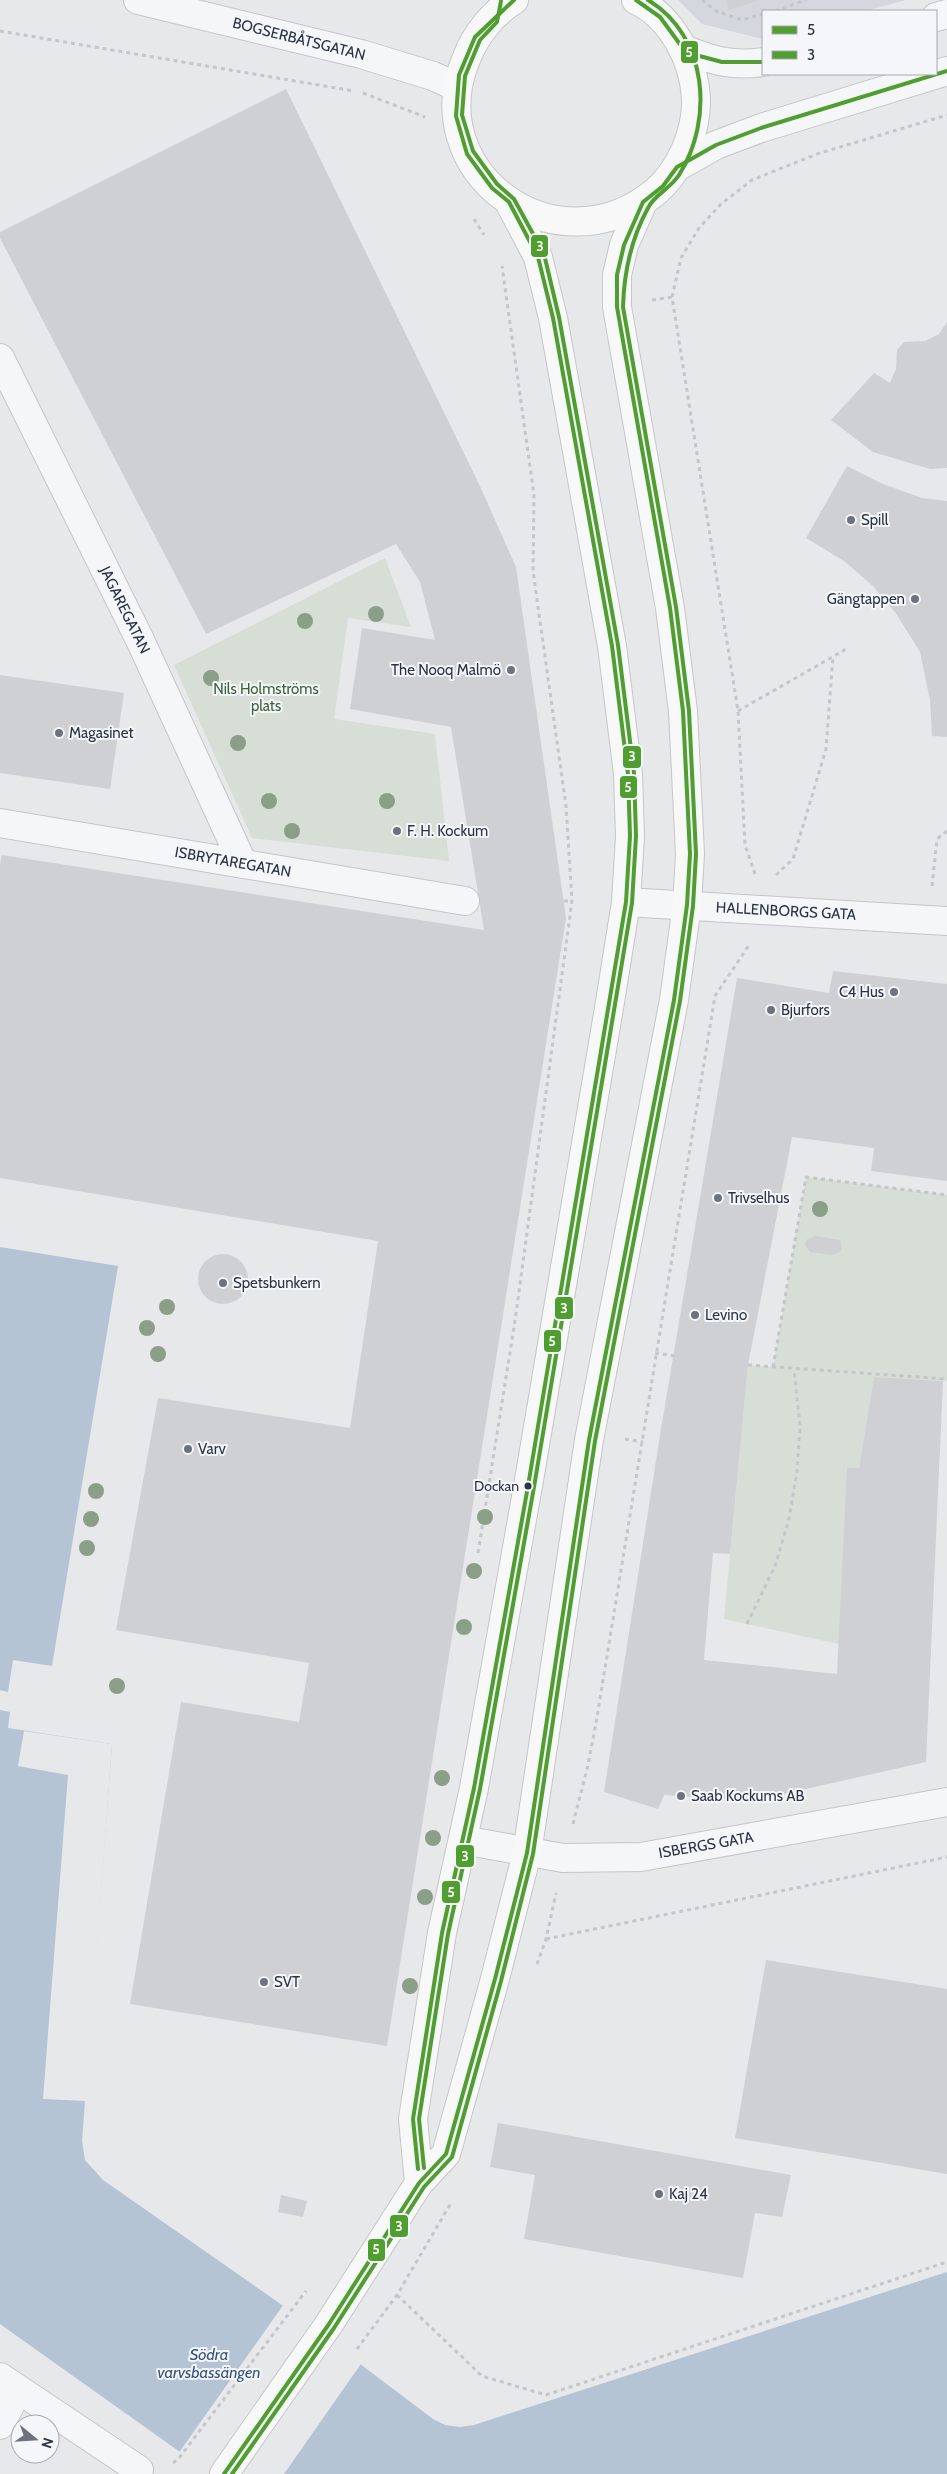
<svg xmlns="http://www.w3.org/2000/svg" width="947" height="2474" font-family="Cabin,sans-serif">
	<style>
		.built { fill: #d4d7dd }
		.green { fill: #d6ded6 }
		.water { fill: #b4c4d5 }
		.pier { fill: #e6e8ea }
		.building { fill: #ced0d3 }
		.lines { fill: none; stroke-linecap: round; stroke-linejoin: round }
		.street-casing { stroke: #c4c6c8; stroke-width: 30 }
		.secondary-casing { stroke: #c4c6c8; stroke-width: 30 }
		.path { stroke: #c5c6ca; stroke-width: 3; stroke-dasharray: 4 4; stroke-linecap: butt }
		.street { stroke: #f5f6f7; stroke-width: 28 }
		.secondary { stroke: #f8f8f8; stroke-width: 28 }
		.bus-1-casing { stroke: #f4f6f9; stroke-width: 8 }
		.bus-2-casing { stroke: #f4f6f9; stroke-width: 8 }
		.bus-1 { stroke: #509e2f; stroke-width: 4 }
		.bus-2 { stroke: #509e2f; stroke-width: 4 }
		.tree { fill: #8a9e88 }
		.poi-dot { fill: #6c737f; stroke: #f4f6f9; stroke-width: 2 }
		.bus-dot { fill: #2b3445; stroke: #f4f6f9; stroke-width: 2 }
		.labels { text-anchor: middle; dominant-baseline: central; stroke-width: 4; stroke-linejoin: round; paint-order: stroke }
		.bus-label { font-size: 14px; fill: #2b3445; stroke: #f4f6f9; text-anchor: end }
		.street-label { font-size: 15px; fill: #2b3445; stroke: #f4f6f9 }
		.poi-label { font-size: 15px; fill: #2b3445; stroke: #f4f6f9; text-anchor: start }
		.park-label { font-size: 15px; fill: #3f6138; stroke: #f4f6f9 }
		.water-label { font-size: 16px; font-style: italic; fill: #34527a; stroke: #f4f6f9 }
		.line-badge { stroke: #f4f6f9; stroke-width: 2 }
		.badge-label { font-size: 14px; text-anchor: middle; font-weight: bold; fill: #fff }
	</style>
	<rect width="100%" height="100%" fill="#e6e8ea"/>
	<path class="built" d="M678 0H906L866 11H763V39L702 24Z"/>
	<path class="green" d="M385 558 411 627 348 618 334 719 435 734 449 861 252 838 174 665Z
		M806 1177 947 1195V1381L874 1377 859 1468H848L839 1644 724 1619 748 1365 773 1367Z"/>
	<path class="water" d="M0 1247 118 1266 52 1666 13 1660 8 1692 0 1690Z
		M0 1710 10 1712 8 1728 112 1744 82 2141 85 2160 103 2180 282 2305 433 2419 445 2425 460 2427 474 2425 947 2272V2474H211L0 2324Z"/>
	<path class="pier" d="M24 1731 112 1744 86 2101 43 2099 68 1775 18 1766Z
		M284 2304 363 2361 284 2474H206L178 2454Z"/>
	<path class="building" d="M726 0H760L729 10Z
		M286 89 479 484 516 567 566 918 387 2046 130 2004 181 1702 299 1722 309 1663 116 1630 158 1398 350 1428 378 1241 0 1178V864L2 855 484 930 451 727 350 709 362 628 435 640 420 582 396 544 206 634 0 238V232Z
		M947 322V468L930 469 873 452 831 420 874 373 890 383 896 369 897 350 904 342 925 341 939 334Z
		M847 466 883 484 922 498 947 501V737L932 736 930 700 920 652 895 612 873 586 844 561 806 538Z
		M0 675 124 693 110 789 0 773Z
		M833 971 947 984V1181L871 1171 874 1148 792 1137 748 1365 730 1554 713 1553 704 1660 837 1674 847 1468H859L874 1377 943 1381 926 1762 752 1801 664 1795 658 1809 604 1792 660 1435 737 978 829 993Z
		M815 1236 840 1240 842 1248 840 1252 832 1255 810 1252 805 1245 806 1240Z
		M198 1279a25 25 0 1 1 50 0a25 25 0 1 1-50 0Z
		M766 1960 947 1989V2174L735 2138Z
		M498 2123 791 2175 782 2217 755 2213 743 2278 524 2239 535 2175 490 2167Z
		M281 2195 307 2201 303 2217 278 2212Z"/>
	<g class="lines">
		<g class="street-casing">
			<path id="street" d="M138 0 361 54 433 76 457 87
				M936 17 947 14
				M683 49C711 60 732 67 763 62
				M677 167 716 145 761 128 947 71
				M0 358 140 640 243 864
				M0 823 465 901
				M626 902 947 921
				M463 1840 563 1858 641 1857 947 1802
				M0 2377 139 2470
				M0 2425 18 2390"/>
		</g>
		<g class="secondary-casing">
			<path id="secondary" d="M514 0C493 13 476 34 467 57 417 171 555 273 654 193 680 172 697 132 696 99 694 60 672 17 636 0
				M419 2183 413 2119 442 1933 474 1788 528 1486 609 1008 626 902 630 836 628 774 612 646 553 318 538 257 509 202
				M224 2474 329 2324 419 2183 446 2154 495 1979 527 1853 589 1440 674 1000 687 905 690 854 683 711 670 608 617 307V275L624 245 643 202"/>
		</g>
		<path class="path" d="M702 0 716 11 742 20 763 14
			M775 11 806 0
			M0 31 354 91
			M363 93 425 117
			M474 219 484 235
			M652 300 672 297
			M738 711 848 648
			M755 874 745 845 738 711 672 297 681 258 699 228 721 204 752 180 817 154 947 115
			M776 875 793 859 826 749 833 656
			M932 886 937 839 947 831
			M564 901H572
			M655 1353 674 1356
			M748 1365 947 1379
			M773 1367 806 1177 947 1195
			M625 1439 643 1442
			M478 1553 515 1321 572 901 566 806 533 571 534 495 502 266
			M747 1624 775 1566 789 1519 797 1471 800 1425 794 1370
			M573 1824 588 1765 596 1723 715 996 749 945
			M546 1939 947 1857
			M537 1964 546 1939 556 1893
			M397 2295 482 2376 546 2395 947 2262
			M357 2349 397 2295 451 2203
			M173 2463 179 2458 306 2291"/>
		<use href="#street" class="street"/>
		<use href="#secondary" class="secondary"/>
		<g class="bus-1-casing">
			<path id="bus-1" d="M636 0 660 17 682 47 692 54 722 62H763
				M418 2169 413 2119 442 1933 474 1788 528 1486 626 902 630 836 628 774 612 646 553 318 538 257 509 202 492 188 467 154 456 116 459 75 475 37 514 0
				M224 2474 329 2324 419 2183 446 2154 495 1979 527 1853 589 1440 674 1000 687 905 690 854 683 711 670 608 617 307V275L624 245 643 202 663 186 677 167 716 145 761 128 947 71"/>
		</g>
		<g class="bus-2-casing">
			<path id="bus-2" d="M424 2168 419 2119 448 1934 480 1789 534 1487 632 903 636 836 634 773 618 645 559 317 544 254 514 199 497 184 473 151 462 115 465 76 480 40 497 22 501 1
				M232 2474 334 2328 424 2187 452 2157 501 1981 533 1854 595 1441 680 1001 693 906 696 854 689 711 676 607 623 307C624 271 631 239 648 208 654 195 671 188 679 175 714 120 708 36 648 0"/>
		</g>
		<use href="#bus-1" class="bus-1"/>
		<use href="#bus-2" class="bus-2"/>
	</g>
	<g class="tree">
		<circle cx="376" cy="614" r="8"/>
		<circle cx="305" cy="621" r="8"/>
		<circle cx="211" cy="678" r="8"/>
		<circle cx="238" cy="743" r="8"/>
		<circle cx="269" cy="801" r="8"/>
		<circle cx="387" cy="801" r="8"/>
		<circle cx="292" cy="831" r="8"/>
		<circle cx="820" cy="1209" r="8"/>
		<circle cx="167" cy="1307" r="8"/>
		<circle cx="147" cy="1328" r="8"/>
		<circle cx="158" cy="1354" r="8"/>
		<circle cx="96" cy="1491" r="8"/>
		<circle cx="485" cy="1517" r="8"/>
		<circle cx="91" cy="1519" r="8"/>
		<circle cx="87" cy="1548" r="8"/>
		<circle cx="474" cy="1571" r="8"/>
		<circle cx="464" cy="1627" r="8"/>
		<circle cx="117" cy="1686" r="8"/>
		<circle cx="442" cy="1778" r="8"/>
		<circle cx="433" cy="1838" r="8"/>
		<circle cx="425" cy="1897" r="8"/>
		<circle cx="410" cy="1986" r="8"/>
	</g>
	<g class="poi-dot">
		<circle cx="851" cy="520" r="5"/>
		<circle cx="915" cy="599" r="5"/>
		<circle cx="511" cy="670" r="5"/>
		<circle cx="59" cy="733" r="5"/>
		<circle cx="397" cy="831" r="5"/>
		<circle cx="894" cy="992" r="5"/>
		<circle cx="771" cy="1010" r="5"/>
		<circle cx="718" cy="1198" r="5"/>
		<circle cx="223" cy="1283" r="5"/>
		<circle cx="695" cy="1315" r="5"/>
		<circle cx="188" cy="1449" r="5"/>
		<circle cx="681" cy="1796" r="5"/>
		<circle cx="264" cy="1982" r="5"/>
		<circle cx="659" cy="2194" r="5"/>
	</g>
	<circle class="bus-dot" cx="528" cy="1486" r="4.5"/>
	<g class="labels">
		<g class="bus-label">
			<text x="519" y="1486">Dockan</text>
		</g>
		<g class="street-label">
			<text transform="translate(299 39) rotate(14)">BOGSERBÅTSGATAN</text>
			<text transform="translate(125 610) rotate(64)">JAGAREGATAN</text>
			<text transform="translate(233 862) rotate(10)">ISBRYTAREGATAN</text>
			<text transform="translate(786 911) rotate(3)">HALLENBORGS GATA</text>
			<text transform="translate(706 1845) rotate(-10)">ISBERGS GATA</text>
		</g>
		<g class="poi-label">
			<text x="861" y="520">Spill</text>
			<text x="905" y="599" text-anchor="end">Gängtappen</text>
			<text x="501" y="670" text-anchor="end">The Nooq Malmö</text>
			<text x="69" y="733">Magasinet</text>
			<text x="407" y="831">F. H. Kockum</text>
			<text x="884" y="992" text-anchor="end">C4 Hus</text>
			<text x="781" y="1010">Bjurfors</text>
			<text x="728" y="1198">Trivselhus</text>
			<text x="233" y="1283">Spetsbunkern</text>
			<text x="705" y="1315">Levino</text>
			<text x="198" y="1449">Varv</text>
			<text x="691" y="1796">Saab Kockums AB</text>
			<text x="274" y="1982">SVT</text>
			<text x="669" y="2194">Kaj 24</text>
		</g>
		<g class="park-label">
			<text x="266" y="689">Nils Holmströms<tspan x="266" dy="17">plats</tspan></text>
		</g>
		<g class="water-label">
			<text x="209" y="2354">Södra<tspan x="209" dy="18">varvsbassängen</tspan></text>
		</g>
	</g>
	<g class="line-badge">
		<rect x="680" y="40" width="19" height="24" rx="5" fill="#509e2f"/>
		<rect x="530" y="234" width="19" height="24" rx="5" fill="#509e2f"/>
		<rect x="622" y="745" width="20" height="24" rx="5" fill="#509e2f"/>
		<rect x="619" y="775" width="19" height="24" rx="5" fill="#509e2f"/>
		<rect x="554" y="1296" width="20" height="24" rx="5" fill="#509e2f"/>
		<rect x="543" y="1329" width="19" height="24" rx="5" fill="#509e2f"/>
		<rect x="455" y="1844" width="20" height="24" rx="5" fill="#509e2f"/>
		<rect x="441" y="1880" width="20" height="24" rx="5" fill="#509e2f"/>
		<rect x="389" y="2214" width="20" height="24" rx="5" fill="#509e2f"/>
		<rect x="367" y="2238" width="19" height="24" rx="5" fill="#509e2f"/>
	</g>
	<g class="badge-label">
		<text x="689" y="57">5</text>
		<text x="540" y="251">3</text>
		<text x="632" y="761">3</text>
		<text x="628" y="792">5</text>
		<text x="564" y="1313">3</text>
		<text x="552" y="1346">5</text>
		<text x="465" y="1861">3</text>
		<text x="451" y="1897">5</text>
		<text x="399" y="2231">3</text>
		<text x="376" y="2254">5</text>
	</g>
	<rect x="762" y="10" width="175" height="65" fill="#f4f6f9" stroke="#a4a8b1"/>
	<rect x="772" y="26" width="25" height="8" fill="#509e2f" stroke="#a4a8b1"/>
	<text x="807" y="35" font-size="15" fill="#2b3445">5</text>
	<rect x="772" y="51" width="25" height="8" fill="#509e2f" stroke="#a4a8b1"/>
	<text x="807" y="60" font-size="15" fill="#2b3445">3</text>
	<g transform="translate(35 2439) rotate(108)"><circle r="24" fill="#f4f6f9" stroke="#a4a8b1"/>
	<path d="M0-4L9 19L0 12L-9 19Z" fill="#6c737f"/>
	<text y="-8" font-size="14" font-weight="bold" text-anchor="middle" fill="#2b3445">N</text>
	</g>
</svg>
